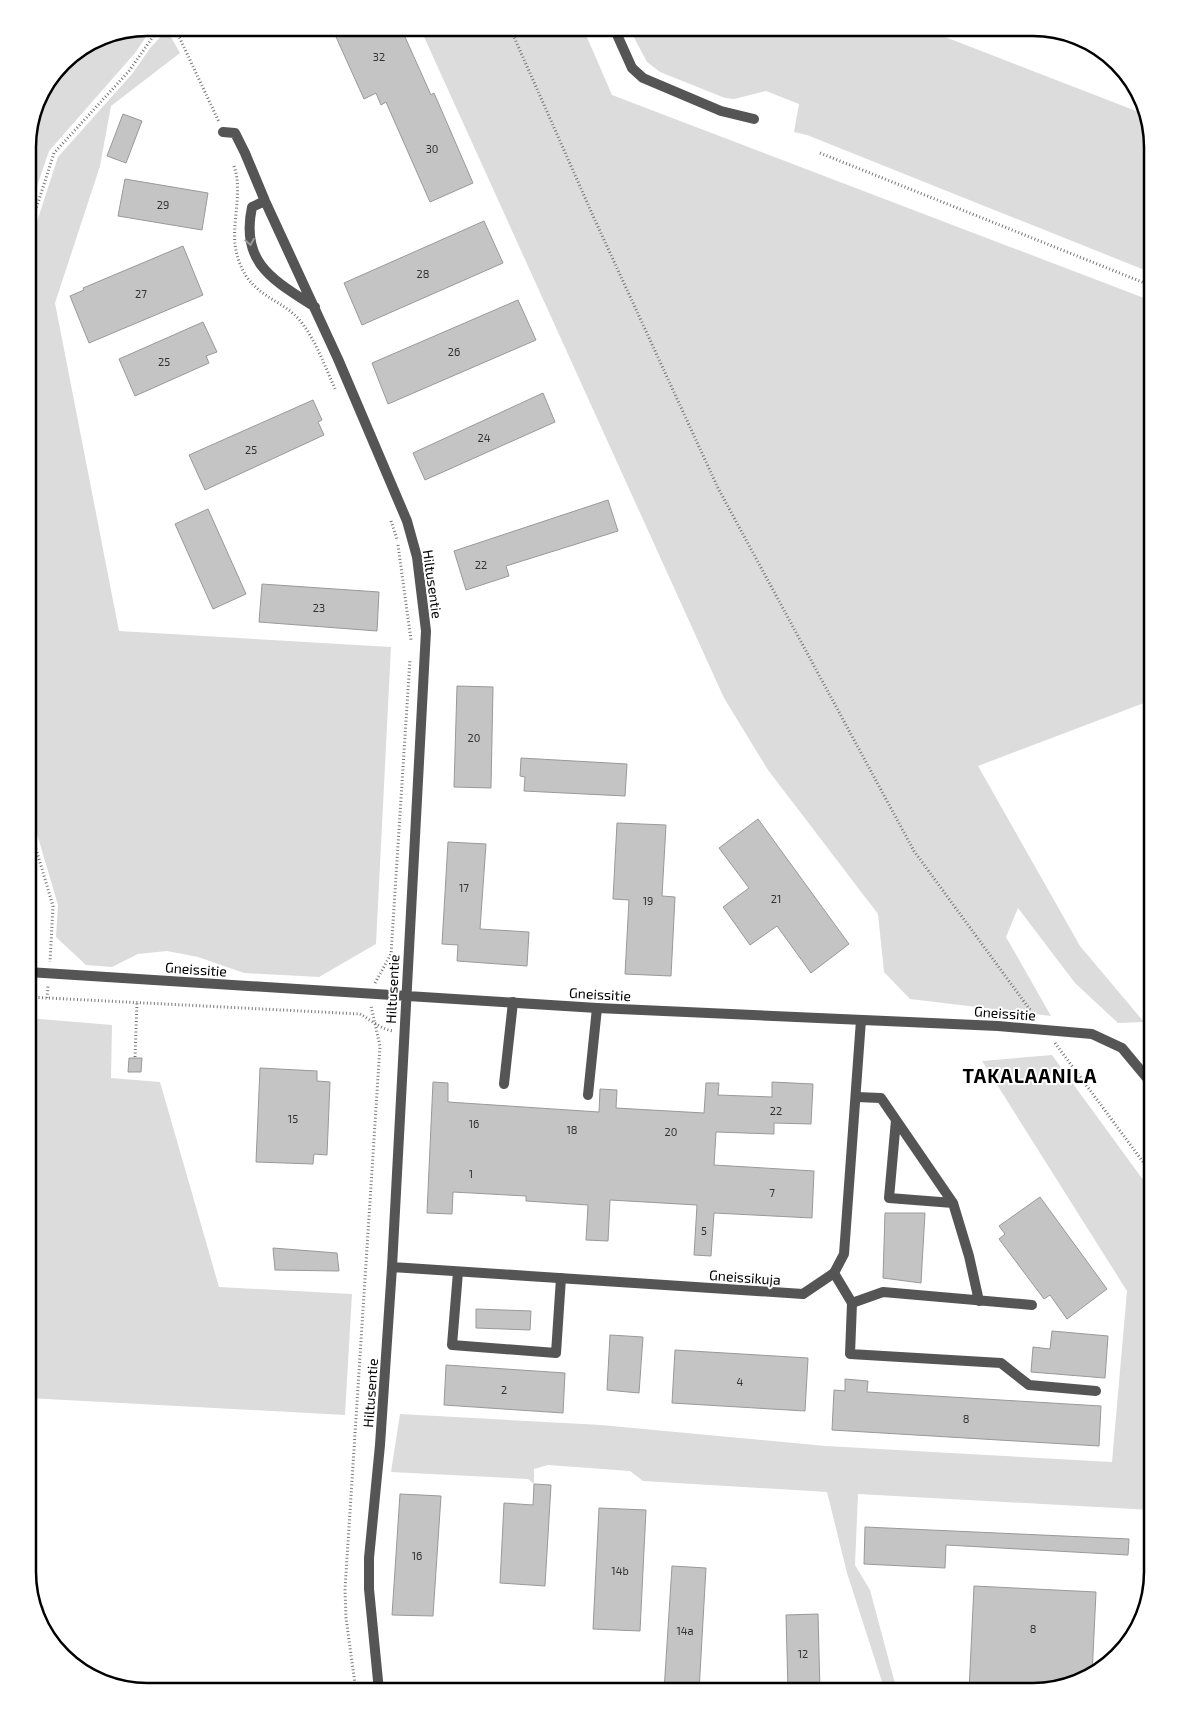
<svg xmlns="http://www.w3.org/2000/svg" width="1180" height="1719" font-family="'Exo 2',sans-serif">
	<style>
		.green { fill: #dcdcdc }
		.building { fill: #c4c4c4; stroke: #999 }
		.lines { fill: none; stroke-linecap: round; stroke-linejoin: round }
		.path { stroke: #777; stroke-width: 3; stroke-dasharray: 1 2.5; stroke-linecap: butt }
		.service { stroke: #555; stroke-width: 10 }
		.minor { stroke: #555; stroke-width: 10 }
		.oneway { stroke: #999 }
		.labels { text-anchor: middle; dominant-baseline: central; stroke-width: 4; stroke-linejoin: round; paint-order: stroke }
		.number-label { font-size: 11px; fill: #313131 }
		.street-label { font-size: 14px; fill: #000; stroke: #fff }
		.district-label { font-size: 19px; font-weight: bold; letter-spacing: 1px; fill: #000; stroke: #fff }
		.rim { fill: none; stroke: #000; stroke-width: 2.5 }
	</style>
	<rect width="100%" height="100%" fill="#fff"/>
	<path class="green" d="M152 28 135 53 49 151 28 213C28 189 26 164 28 140 34 76 88 27 152 28Z
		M420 28H583L612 95 1152 301V700L978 766 1080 946 1144 1022 1118 1023 1075 983 1018 908 1006 937 1051 1016 910 999 884 972 878 914 768 770 724 698Z
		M629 28H922L1144 114 1152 147V273L807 135 794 132 799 104 766 91 734 99 725 98 660 72 647 62Z
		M167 30 180 53 111 106 100 166 55 303 119 631 391 647 376 944 319 977 244 973 198 957 167 951 138 954 112 967 86 965 56 937 58 905 35 827 28 811V249L58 157 132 74 151 47Z
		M28 1018 112 1025 111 1078 160 1082 219 1287 352 1294 345 1415 28 1398Z
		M1052 1055 1152 1192V1510L858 1494 855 1565 870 1590 897 1691H885L847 1573 827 1492 643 1481 630 1471 548 1465 534 1469V1484L528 1479 391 1472 400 1414 601 1425 826 1446 1112 1462 1127 1291 982 1061Z
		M36 1606H44L50 1639 43 1631Z"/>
	<path class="building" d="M332 28H401L431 95 434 93 473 183 430 202 386 102 381 105 376 93 364 99Z
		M123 114 142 121 126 163 107 156Z
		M125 179 208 193 202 230 118 216Z
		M484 221 503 263 362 325 344 283Z
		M183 246 203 295 89 343 70 296 84 290 83 288Z
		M518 300 536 340 388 404 372 363Z
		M203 322 217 352 206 356 209 363 135 396 119 359Z
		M543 393 555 422 425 480 413 453Z
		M313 400 322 420 318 422 324 435 205 490 189 455Z
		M608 500 618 531 506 566 509 576 466 590 454 551Z
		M208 509 246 594 213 609 175 524Z
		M262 584 379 592 377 631 259 622Z
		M457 686 493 687 491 788 454 787Z
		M521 758 627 764 625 796 524 791 525 777 520 776Z
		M758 819 849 944 811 973 777 926 750 945 723 907 749 888 719 848Z
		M617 823 666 825 662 896 675 897 671 976 625 974 629 900 613 899Z
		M448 842 486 844 480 929 529 932 527 966 457 961 458 945 442 944Z
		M129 1058H142L141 1072H128Z
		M260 1068 317 1071V1081L330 1082 327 1155 314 1154 313 1164 256 1162Z
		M433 1082 448 1083V1102L599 1112 600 1089 617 1090 616 1108 704 1113 706 1083H719L718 1095 772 1097V1082L813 1084 811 1124 774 1123V1134L716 1132 714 1165 814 1171 812 1218 714 1213 711 1256 694 1255 697 1205 610 1200 608 1241 586 1240 588 1205 526 1201V1196L453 1192 452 1214 427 1213Z
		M1040 1197 1107 1289 1067 1319 1050 1295 1044 1299 999 1239 1005 1234 999 1226Z
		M885 1213H925L921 1283 883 1278Z
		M273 1248 337 1253 339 1271 275 1270Z
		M476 1309 531 1311 530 1330 476 1328Z
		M1052 1331 1108 1336 1105 1378 1031 1372 1033 1347 1050 1349Z
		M610 1335 643 1337 639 1393 607 1390Z
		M675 1350 808 1358 805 1411 672 1403Z
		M446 1365 565 1373 563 1413 444 1405Z
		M845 1379 868 1381 867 1392 1101 1406 1099 1446 832 1430 834 1390 845 1391Z
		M534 1484 551 1485 545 1586 500 1583 504 1503 533 1505Z
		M400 1494 441 1496 433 1616 392 1615Z
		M599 1508 646 1510 640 1631 593 1629Z
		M865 1527 1129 1539 1128 1555 946 1545 945 1568 864 1564Z
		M672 1566 706 1568 699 1691H664Z
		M974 1586 1096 1592 1092 1676 1033 1692 969 1691Z
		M818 1614 820 1691H788L786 1615Z"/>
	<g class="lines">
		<path class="path" d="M175 28 219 122
			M510 28 594 218 718 488 914 851 1036 1018
			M820 153 1152 286
			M234 166C245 198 226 231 240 264 254 299 284 299 302 323 317 343 326 369 336 391
			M28 234 54 153 129 71 159 28
			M391 521 397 539
			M398 545 411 640
			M28 822 53 906 50 962
			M375 983 391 954 410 659
			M28 997 360 1014C371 1020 382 1030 394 1031
			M47 998 48 986
			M1055 1043 1152 1174
			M135 1057 137 1002
			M356 1691 346 1618 345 1589 380 1046 371 1006"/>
		<path class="service" d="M504 1084 513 1002
			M588 1095 597 1008
			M856 1097 881 1098 953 1203 969 1256 979 1301
			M896 1120 889 1198 953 1203
			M458 1272 452 1345 556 1353 561 1278
			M834 1273 852 1303 850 1354 1001 1363 1029 1385 1096 1391
			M852 1303 883 1292 1032 1305"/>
		<path class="minor" d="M614 28 632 68 643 78 721 111 754 119
			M223 132 235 133 245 153 265 201 338 359 407 521 417 557 426 631 392 1267 380 1445 369 1558V1589L379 1691
			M265 201 252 207C240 263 273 280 315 307
			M28 972 597 1008 998 1026 1092 1034 1122 1048 1152 1084
			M392 1267 803 1294 834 1273 844 1254 861 1020"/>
	</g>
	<defs><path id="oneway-chevron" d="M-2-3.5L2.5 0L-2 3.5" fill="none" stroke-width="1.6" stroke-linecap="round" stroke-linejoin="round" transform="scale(1.25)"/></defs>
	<use class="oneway" href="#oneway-chevron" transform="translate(250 242) rotate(80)"/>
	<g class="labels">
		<g class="number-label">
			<text x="379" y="56">32</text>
			<text x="432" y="148">30</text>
			<text x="163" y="204">29</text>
			<text x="423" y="273">28</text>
			<text x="141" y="293">27</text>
			<text x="454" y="351">26</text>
			<text x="164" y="361">25</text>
			<text x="484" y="437">24</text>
			<text x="251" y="449">25</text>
			<text x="481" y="564">22</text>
			<text x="319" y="607">23</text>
			<text x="474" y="737">20</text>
			<text x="464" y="887">17</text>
			<text x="776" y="898">21</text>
			<text x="648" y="900">19</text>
			<text x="776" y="1110">22</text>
			<text x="293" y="1118">15</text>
			<text x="474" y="1123">16</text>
			<text x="572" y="1129">18</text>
			<text x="671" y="1131">20</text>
			<text x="471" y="1173">1</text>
			<text x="772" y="1192">7</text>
			<text x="704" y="1230">5</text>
			<text x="740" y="1381">4</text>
			<text x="504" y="1389">2</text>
			<text x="966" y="1418">8</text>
			<text x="417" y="1555">16</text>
			<text x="620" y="1570">14b</text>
			<text x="1033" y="1628">8</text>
			<text x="685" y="1630">14a</text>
			<text x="803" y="1653">12</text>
		</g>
		<g class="street-label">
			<text transform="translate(433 584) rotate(82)">Hiltusentie</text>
			<text transform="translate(196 969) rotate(4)">Gneissitie</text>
			<text transform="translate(392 989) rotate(-87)">Hiltusentie</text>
			<text transform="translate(600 994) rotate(3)">Gneissitie</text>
			<text transform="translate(1005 1013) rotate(4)">Gneissitie</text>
			<text transform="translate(745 1277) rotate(4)">Gneissikuja</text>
			<text transform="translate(370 1393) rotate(-86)">Hiltusentie</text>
		</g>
		<g class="district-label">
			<text x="1030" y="1075">TAKALAANILA</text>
		</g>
	</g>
	<path d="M0 0H1180V1719H0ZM147 36H1033A111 111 0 0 1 1144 147V1572A111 111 0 0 1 1033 1683H147A111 111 0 0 1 36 1572V147A111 111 0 0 1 147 36Z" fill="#fff" fill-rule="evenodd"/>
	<path class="rim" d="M147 36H1033A111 111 0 0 1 1144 147V1572A111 111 0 0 1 1033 1683H147A111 111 0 0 1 36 1572V147A111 111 0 0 1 147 36Z"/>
</svg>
